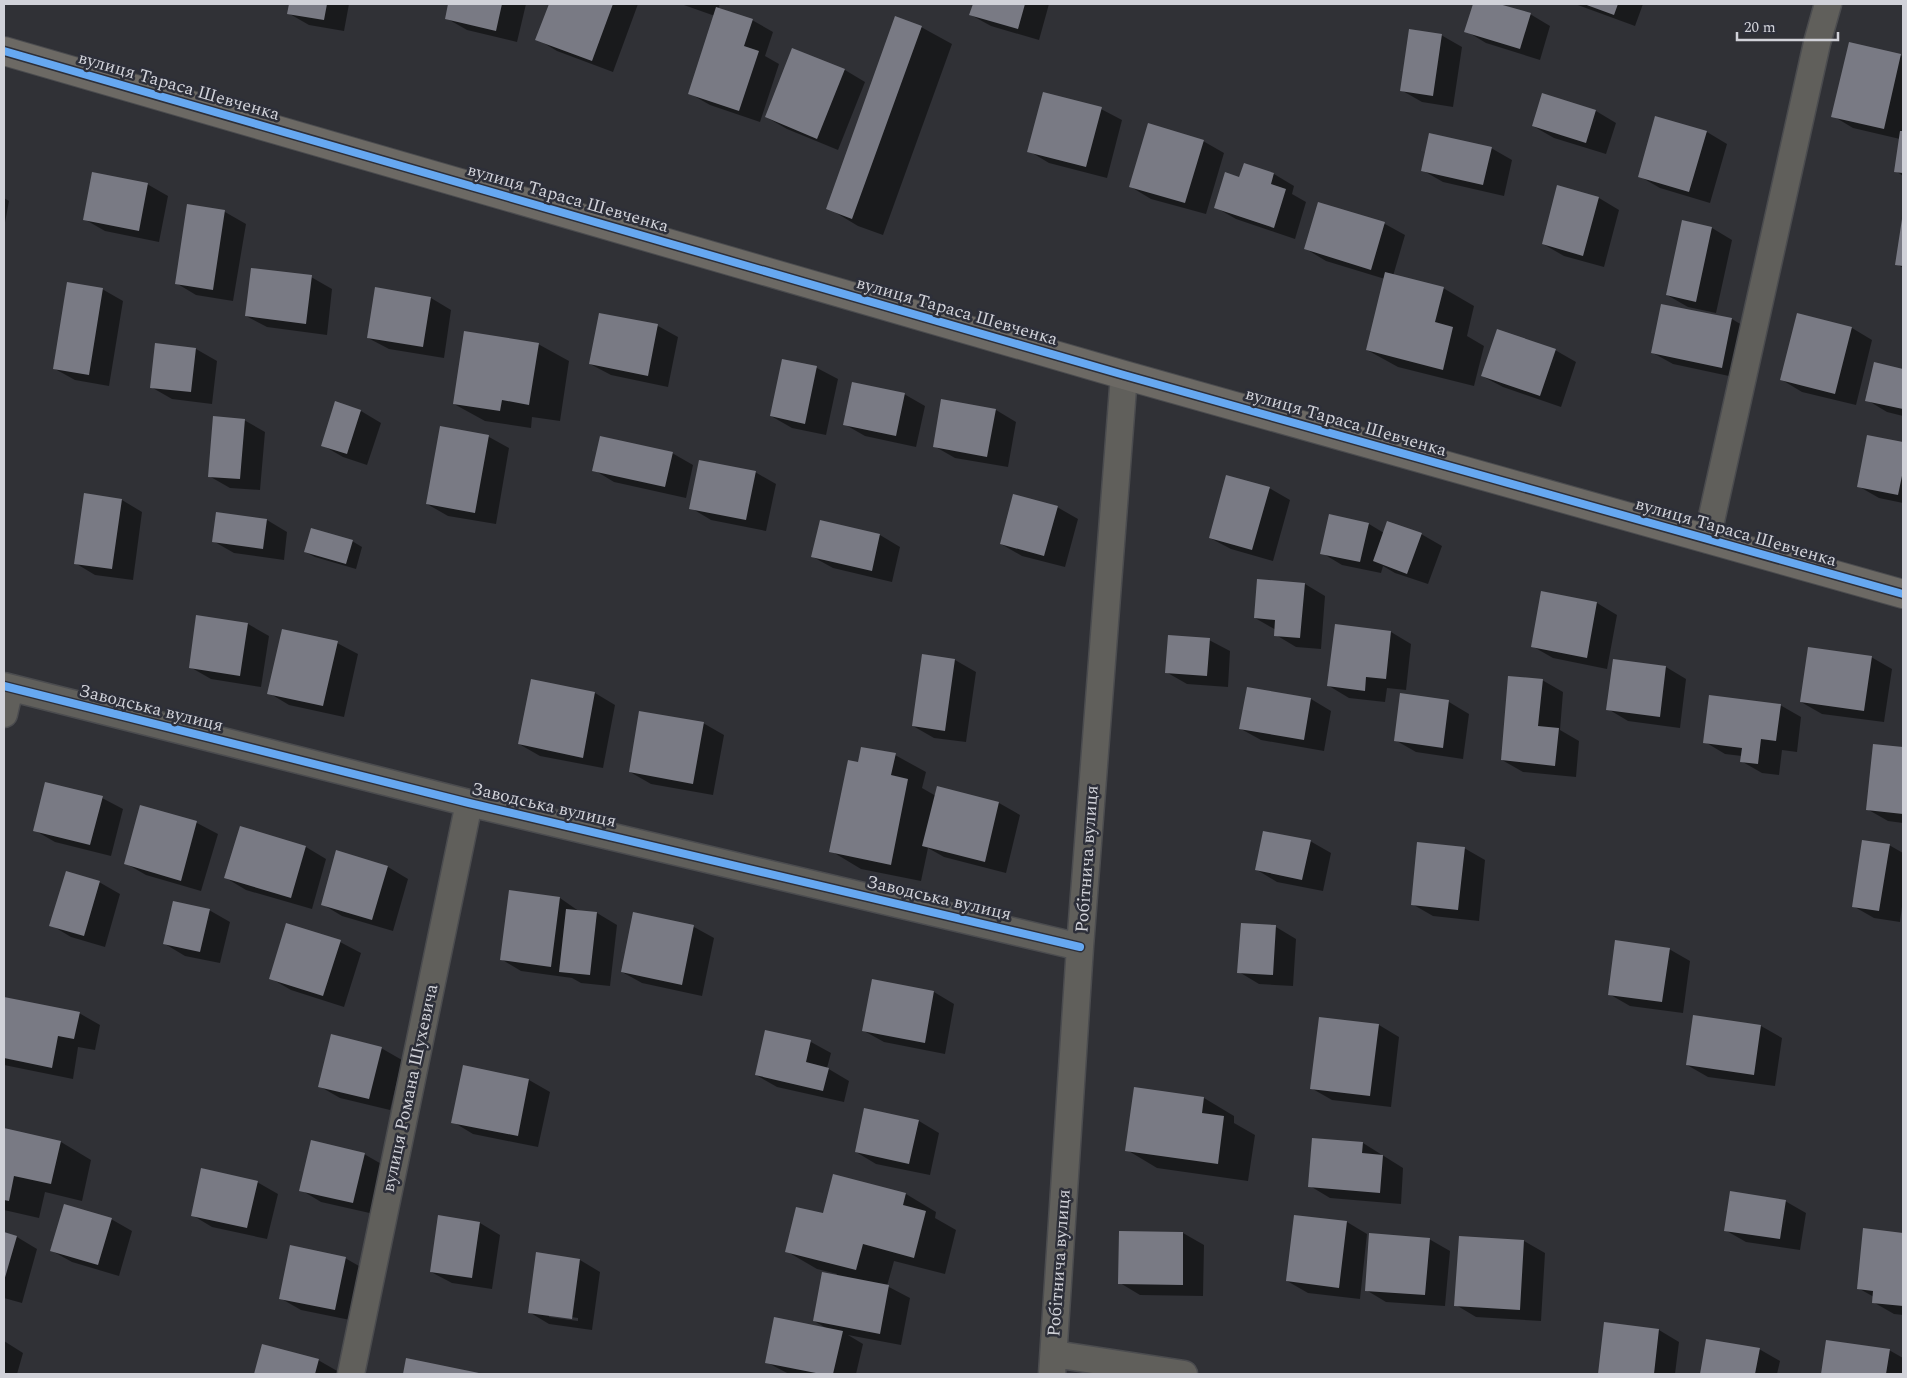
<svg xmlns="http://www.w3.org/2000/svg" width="1907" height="1378" font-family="Spectral,serif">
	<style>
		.shadow { fill: #0007; fill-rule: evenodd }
		.building { fill: #797a84 }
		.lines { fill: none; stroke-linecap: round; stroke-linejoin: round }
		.street-casing { stroke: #4b4c4f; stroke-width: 29 }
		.secondary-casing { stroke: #4b4c4f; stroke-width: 30 }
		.street { stroke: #605f5b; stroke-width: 26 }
		.secondary { stroke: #6c6964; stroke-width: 28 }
		.cycleway-casing { stroke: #2d2f39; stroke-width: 11 }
		.cycleway { stroke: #66a8f1; stroke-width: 8 }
		.labels { text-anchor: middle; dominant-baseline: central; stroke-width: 5; stroke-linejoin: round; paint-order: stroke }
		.street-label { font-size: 18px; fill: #d1d2d9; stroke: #2d2f39 }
	</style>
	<rect width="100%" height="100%" fill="#303136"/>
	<path class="shadow" d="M290 4H349L344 31 309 25 288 13Z
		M449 4H526L517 42 467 30 446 18Z
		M550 4H638L613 72 557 51 537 39Z
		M681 4H720L718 9 752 20 773 32 765 56 779 64 760 122 710 105 689 93 715 16Z
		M974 4H1049L1039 40 991 26 971 15Z
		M1474 4H1494L1530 14 1550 26 1540 60 1486 43 1466 31Z
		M1575 4H1643L1635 26Z
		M921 27 952 44 883 235 858 226 828 208Z
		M1441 35 1462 47 1453 107 1422 102 1401 90Z
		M1850 43 1903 56V176L1896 171 1900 139 1853 128 1833 116Z
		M793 50 845 70 865 82 838 150 787 129 766 117Z
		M1101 109 1122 120 1107 178 1049 163 1029 151Z
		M1596 111 1616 123 1606 154 1554 138 1533 126Z
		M1707 132 1727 144 1710 203 1660 188 1639 176Z
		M1203 141 1224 153 1206 214 1151 199 1131 187Z
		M1491 148 1512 160 1504 196 1443 182 1422 170Z
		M1244 165 1274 174 1294 186 1292 194 1306 202 1295 239 1236 219 1215 207 1240 179Z
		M147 184 168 196 159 242 105 231 84 219Z
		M4 198 9 201 4 228Z
		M1599 198 1619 210 1604 267 1564 256 1543 244Z
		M1319 204 1385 224 1405 235 1393 276 1443 288 1474 306 1467 336 1484 346 1474 386 1398 367 1367 350 1385 279 1326 261 1306 249Z
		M188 206 225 212 246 224 233 301 196 295 176 283Z
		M1903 220V268L1897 264Z
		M1712 228 1732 240 1716 313 1688 307 1667 295Z
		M311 277 332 289 327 335 267 327 246 316Z
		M102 289 123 301 109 386 75 380 55 369Z
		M431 298 451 310 444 358 389 349 368 338Z
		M1662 305 1732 319 1752 331 1743 379 1673 364 1653 353Z
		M1798 315 1852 328 1872 340 1856 405 1802 392 1782 380Z
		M658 326 678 337 668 387 611 375 590 364Z
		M538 344 569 361 560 421 532 417 531 428 485 421 454 404Z
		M156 345 196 349 217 361 212 404 172 399 151 387Z
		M1555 350 1576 362 1561 407 1503 387 1482 376Z
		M783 360 817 368 838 379 826 435 792 428 771 416Z
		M1875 363 1903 370V416L1887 412 1867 400Z
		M904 394 925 406 916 447 865 436 844 424Z
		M996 410 1016 422 1008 467 955 458 934 446Z
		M361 411 381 423 367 465 343 457 322 445Z
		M244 420 265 432 260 490 230 488 209 476Z
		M441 428 489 437 509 448 496 524 448 516 427 504Z
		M1868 437 1903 444V503L1879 498 1858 486Z
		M672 453 693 465 686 498 614 482 594 470Z
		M755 472 776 484 766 531 711 520 691 508Z
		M1269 488 1290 500 1273 561 1231 549 1210 538Z
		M85 494 122 500 142 512 133 580 95 575 75 563Z
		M1057 507 1078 519 1065 567 1022 556 1001 544Z
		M267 520 287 532 284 560 234 553 213 541Z
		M821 521 880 535 900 547 892 582 833 568 813 557Z
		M1369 524 1384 533 1421 534 1442 546 1428 584 1395 573 1383 566 1381 573 1342 565 1322 553Z
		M352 541 362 547 356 569 315 557 305 552Z
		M1305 584 1325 596 1321 649 1296 647 1276 635V630L1255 618Z
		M1542 592 1597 603 1617 615 1607 669 1553 658 1532 646Z
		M198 616 248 624 269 636 261 687 211 679 190 667Z
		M1391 632 1411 644 1406 690 1387 688 1385 702 1349 698 1329 686Z
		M1209 640 1230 651 1228 687 1187 684 1166 672Z
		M337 643 358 654 344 717 289 705 269 693Z
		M923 656 955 660 976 672 966 742 934 738 913 726Z
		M1871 657 1892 669 1884 722 1822 714 1801 702Z
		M1666 667 1686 679 1680 728 1628 721 1608 709Z
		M1542 680 1563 692 1560 730 1579 741 1576 777 1523 772 1502 760Z
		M595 693 615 705 603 768 540 756 519 744Z
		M1401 695 1449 702 1469 714 1463 759 1416 752 1395 740Z
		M1311 699 1331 711 1324 751 1261 740 1241 729Z
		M1780 705 1801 717 1797 752 1782 750 1779 775 1762 773 1741 761 1742 756 1725 754 1705 742Z
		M703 723 724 735 713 795 651 784 630 772Z
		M1874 746 1903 749V823L1888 821 1867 809Z
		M895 755 926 772 922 788 936 796 938 788 999 803 1020 815 1006 873 944 857 928 848 921 881 861 869 831 851 859 764Z
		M102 798 123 809 111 856 55 842 34 830Z
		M141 807 197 823 218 834 201 891 146 875 125 863Z
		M241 828 306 847 326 859 312 909 246 890 226 878Z
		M1310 841 1331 853 1323 891 1277 882 1257 870Z
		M1889 845 1903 853V899L1900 922 1874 918 1853 906Z
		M1464 848 1485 860 1479 921 1433 916 1412 904Z
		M337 852 388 867 408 879 393 931 342 916 322 904Z
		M99 882 120 894 105 947 71 937 51 925Z
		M510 891 560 898 580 912 597 913 617 925 610 986 581 983 572 978 521 971 501 959Z
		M209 910 230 922 220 963 185 956 165 944Z
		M694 927 714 938 702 996 642 983 622 972Z
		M1276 927 1296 939 1293 986 1259 984 1239 972Z
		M340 942 361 953 344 1007 291 990 270 978Z
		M1669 949 1690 961 1683 1013 1630 1006 1609 994Z
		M873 981 934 992 954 1004 945 1054 884 1042 864 1031Z
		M4 999 79 1013 100 1025 95 1050 78 1047 73 1079 4 1065Z
		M1694 1016 1761 1026 1782 1038 1775 1086 1708 1077 1687 1065Z
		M1379 1025 1399 1037 1391 1107 1332 1100 1311 1088Z
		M811 1042 831 1053 827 1068 849 1081 844 1102 777 1087 756 1075Z
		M381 1048 402 1060 390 1110 340 1098 319 1086Z
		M464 1067 529 1080 550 1092 538 1147 473 1134 453 1122Z
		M1204 1098 1234 1116V1123L1255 1135 1248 1181 1157 1168 1127 1150Z
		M919 1121 939 1133 930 1175 876 1164 856 1152Z
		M4 1129 61 1142 91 1160 82 1201 45 1192 39 1218 4 1210Z
		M1363 1143 1403 1168 1401 1204 1330 1198 1310 1186Z
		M364 1154 385 1166 374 1214 321 1202 301 1190Z
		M257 1182 278 1194 267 1239 212 1227 192 1215Z
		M906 1194 936 1212 935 1218 956 1230 945 1274 894 1261 887 1286 910 1298 901 1345 848 1335 863 1344 856 1374H789L766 1362 828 1329 814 1321 837 1274 817 1269 786 1251 824 1215Z
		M1785 1201 1806 1213 1800 1250 1746 1242 1725 1230Z
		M111 1219 132 1231 119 1276 72 1262 52 1251Z
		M1347 1222 1367 1234 1360 1299 1308 1293 1287 1281Z
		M480 1223 500 1235 492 1289 452 1283 431 1272Z
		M1865 1230 1903 1234V1315L1894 1314 1873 1302 1874 1297 1858 1288Z
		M4 1233 17 1237 37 1249 22 1303 4 1298Z
		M1120 1233H1183L1204 1245 1203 1296 1140 1295 1120 1283Z
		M1460 1237 1524 1241 1545 1253 1541 1321 1476 1317 1456 1305Z
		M1429 1239 1450 1251 1445 1306 1386 1302 1366 1290Z
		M537 1254 580 1260 600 1272 592 1330 549 1324 529 1312ZM549 1314 578 1318V1321L549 1317Z
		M345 1258 366 1270 355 1321 301 1310 280 1298Z
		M1605 1324 1659 1330 1679 1342 1675 1374H1599Z
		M1707 1340 1759 1349 1780 1361 1777 1374H1701Z
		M4 1341 23 1353 17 1374H4Z
		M1827 1342 1889 1350 1903 1358V1374H1822Z
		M263 1345 318 1360 339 1372 338 1374H255Z
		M407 1360 479 1374H480H404Z"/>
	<path class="building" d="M289 4H327L324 20 287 14Z
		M448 4H502L496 31 445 19Z
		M549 4H613L592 61 535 40Z
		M973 4H1025L1018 29 969 15Z
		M1473 4H1499L1531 13 1520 49 1464 32Z
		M1584 4H1618L1614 15Z
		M716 7 753 19 744 46 759 51 739 111 688 94Z
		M895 16 922 26 852 219 826 209Z
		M1409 29 1442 34 1433 96 1400 91Z
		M1849 42 1901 54 1884 129 1831 117Z
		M792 48 845 69 817 139 765 117Z
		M1043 92 1102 107 1086 167 1027 152Z
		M1542 93 1596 110 1586 143 1532 126Z
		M1655 116 1707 131 1689 192 1638 177Z
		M1148 123 1204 140 1185 203 1129 187Z
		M1900 131H1903V173L1894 172Z
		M1429 133 1492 147 1483 185 1421 171Z
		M1244 163 1274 173 1271 184 1286 189 1274 228 1214 208 1225 172 1239 177Z
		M92 172 148 183 139 231 83 220Z
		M1557 185 1599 197 1583 256 1542 244Z
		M1318 202 1385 222 1371 270 1304 249Z
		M187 204 225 210 213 290 175 284Z
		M1902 219H1903V266L1895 265Z
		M1682 220 1712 227 1696 302 1666 295Z
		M251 268 312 275 306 324 245 316Z
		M1385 272 1444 287 1435 322 1453 327 1443 370 1366 350Z
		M67 282 103 288 89 375 53 369Z
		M375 287 431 297 423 347 367 338Z
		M1661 304 1732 318 1722 368 1651 353Z
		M599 313 658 324 648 376 589 364Z
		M1797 313 1852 327 1835 394 1780 380Z
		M1497 329 1556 349 1540 396 1481 376Z
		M464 331 539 343 529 405 502 400 500 411 453 404Z
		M155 343 196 348 191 392 150 388Z
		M782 359 817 366 805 424 770 416Z
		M1874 362 1903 369V409L1865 401Z
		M852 382 905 393 896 436 843 425Z
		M941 399 996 409 987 457 933 447Z
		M335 401 361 410 347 454 321 446Z
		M213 416 245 419 240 479 208 477Z
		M440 426 489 435 475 513 426 504Z
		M1867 435 1903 442V471L1898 495 1857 487Z
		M600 436 673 452 665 487 592 471Z
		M699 460 756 471 746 520 689 509Z
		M1226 475 1270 487 1252 550 1209 538Z
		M84 493 122 499 112 569 74 564Z
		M1013 494 1058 506 1044 556 1000 544Z
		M216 512 267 519 263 549 212 542Z
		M1329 514 1369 523 1360 562 1320 554Z
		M820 520 880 534 872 571 811 557Z
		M1387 521 1422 533 1407 574 1373 561Z
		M311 528 353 540 346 564 304 552Z
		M1257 579 1305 583 1300 638 1274 636 1275 620 1254 618Z
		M1541 591 1597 602 1587 658 1531 647Z
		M196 615 248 623 240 676 189 668Z
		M1335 624 1391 631 1386 679 1366 677 1365 691 1327 686Z
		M282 629 338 641 323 706 267 694Z
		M1168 635 1210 638 1207 676 1165 673Z
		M1808 647 1872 656 1864 711 1800 702Z
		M922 654 955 659 945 731 912 726Z
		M1613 659 1666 666 1660 717 1606 710Z
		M1508 676 1543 679 1538 726 1559 728 1555 766 1501 760Z
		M531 679 595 692 583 758 518 744Z
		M1247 687 1311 698 1304 740 1239 729Z
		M1400 693 1449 700 1443 748 1394 741Z
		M1709 695 1781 704 1776 741 1761 739 1758 764 1740 762 1742 748 1703 743Z
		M639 711 704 722 693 784 629 772Z
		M1873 744 1903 747V814L1866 810Z
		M861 747 896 753 891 775 908 779 891 865 829 852 848 760 858 762Z
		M45 782 103 796 90 845 33 831Z
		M937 786 999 802 985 862 922 846Z
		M140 805 197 821 181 881 124 864Z
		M240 826 306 846 291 898 224 878Z
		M1263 831 1311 840 1302 880 1255 870Z
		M1862 840 1890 844 1879 911 1852 907Z
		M1417 842 1465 847 1458 910 1411 905Z
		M336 850 388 866 372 920 321 905Z
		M66 871 100 881 84 936 49 926Z
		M509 890 560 897 551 967 500 960Z
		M173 901 210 909 200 952 163 944Z
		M566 909 597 912 590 975 559 972Z
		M633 912 694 925 682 985 621 972Z
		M286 923 341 940 323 996 269 979Z
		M1241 923 1276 925 1273 975 1237 973Z
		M1615 940 1670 948 1662 1002 1608 995Z
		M872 979 934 991 925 1043 862 1031Z
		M4 997 80 1012 74 1039 58 1036 52 1068 4 1058Z
		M1693 1015 1761 1025 1754 1075 1686 1065Z
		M1319 1017 1379 1024 1370 1096 1310 1089Z
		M765 1030 811 1040 806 1062 829 1068 823 1091 755 1075Z
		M331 1034 382 1047 369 1099 318 1087Z
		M463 1065 529 1079 518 1136 451 1123Z
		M1134 1087 1204 1097 1202 1113 1224 1116 1218 1164 1125 1151Z
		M864 1108 919 1120 909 1164 855 1152Z
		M4 1128 61 1141 51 1184 14 1176 9 1201 4 1200Z
		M1312 1138 1363 1142 1362 1153 1383 1155 1380 1193 1308 1187Z
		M311 1140 365 1153 353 1203 299 1191Z
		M201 1168 258 1181 247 1228 191 1216Z
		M833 1174 906 1193 903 1205 926 1211 914 1258 863 1244 856 1270 785 1252 796 1207 823 1213Z
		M1730 1191 1786 1200 1780 1239 1724 1231Z
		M64 1204 112 1218 98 1265 50 1251Z
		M438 1215 480 1222 472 1278 430 1272Z
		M1294 1215 1347 1221 1339 1288 1286 1281Z
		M1863 1228 1903 1233V1306L1872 1303 1873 1291 1857 1289Z
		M1119 1231 1183 1232V1285L1118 1284Z
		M4 1232 17 1236 4 1281Z
		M1369 1233 1430 1238 1425 1295 1365 1291Z
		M1459 1236 1524 1240 1520 1310 1454 1306Z
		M290 1245 346 1257 335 1310 279 1299Z
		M536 1252 580 1259 572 1319 528 1313Z
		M822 1272 889 1285 880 1334 813 1321Z
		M774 1317 843 1331 833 1374H821L765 1363Z
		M1604 1322 1659 1329 1654 1374H1598Z
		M1706 1339 1760 1348 1755 1374H1700Z
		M1826 1340 1890 1349 1886 1374H1821Z
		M262 1344 319 1359 315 1374H254Z
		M406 1358 479 1373V1374H403Z"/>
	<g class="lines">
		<g class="street-casing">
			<path id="street" d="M1707 539 1817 43 1828 4
				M4 686 469 803 1080 947
				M4 714 10 688
				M1054 1354 1184 1374
				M351 1374 469 803
				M1052 1374 1080 947 1124 375"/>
		</g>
		<g class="secondary-casing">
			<path id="secondary" d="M4 51 1124 375 1903 594"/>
		</g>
		<use href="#street" class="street"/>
		<use href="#secondary" class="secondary"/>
		<g class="cycleway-casing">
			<path id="cycleway" d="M4 51 1124 375 1903 594
				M4 686 469 803 1080 947"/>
		</g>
		<use href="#cycleway" class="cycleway"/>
	</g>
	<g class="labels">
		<g class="street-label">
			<text transform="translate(179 86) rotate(16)">вулиця Тараса Шевченка</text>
			<text transform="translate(568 198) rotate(16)">вулиця Тараса Шевченка</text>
			<text transform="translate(957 311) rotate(16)">вулиця Тараса Шевченка</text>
			<text transform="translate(1346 422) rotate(16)">вулиця Тараса Шевченка</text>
			<text transform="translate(1736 532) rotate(16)">вулиця Тараса Шевченка</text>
			<text transform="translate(151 708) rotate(14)">Заводська вулиця</text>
			<text transform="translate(544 805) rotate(13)">Заводська вулиця</text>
			<text transform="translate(1087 859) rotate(-86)">Робітнича вулиця</text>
			<text transform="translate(939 898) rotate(13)">Заводська вулиця</text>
			<text transform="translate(410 1088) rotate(-78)">вулиця Романа Шухевича</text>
			<text transform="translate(1059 1263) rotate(-86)">Робітнича вулиця</text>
		</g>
	</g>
	<rect width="1907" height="1378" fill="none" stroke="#d1d2d9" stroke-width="10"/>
	<path d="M1737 32v8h101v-8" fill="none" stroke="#d1d2d9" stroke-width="2.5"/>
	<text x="1744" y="32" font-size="15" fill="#d1d2d9" stroke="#2d2f39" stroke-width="4" paint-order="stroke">20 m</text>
</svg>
